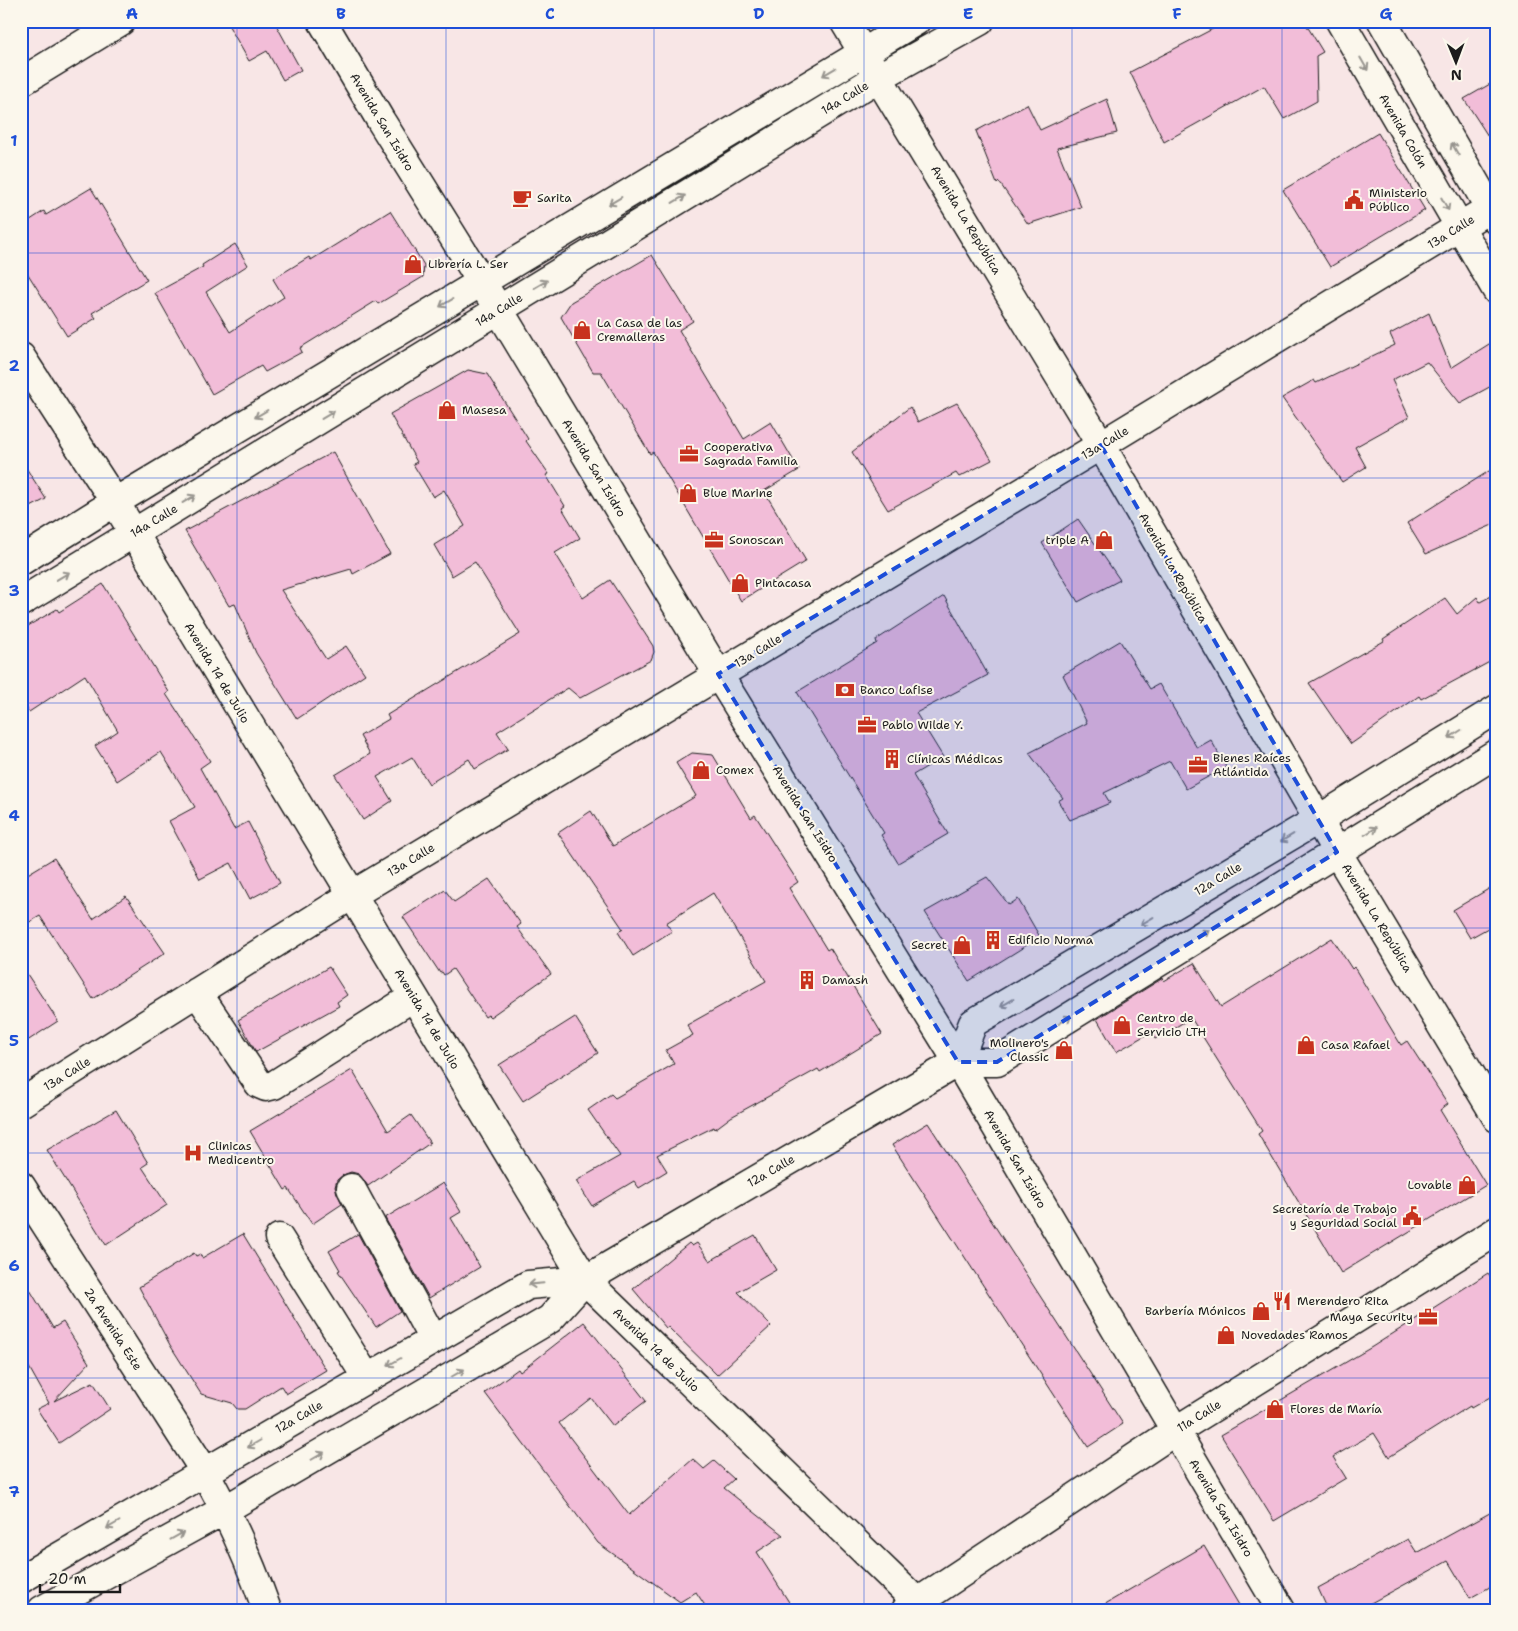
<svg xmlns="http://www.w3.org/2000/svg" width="1518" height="1631" font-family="'Shantell Sans',sans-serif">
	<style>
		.building { fill: #f2bdd8; stroke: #1c1c1c }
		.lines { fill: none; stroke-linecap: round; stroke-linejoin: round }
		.minor-casing { stroke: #1c1c1c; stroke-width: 31 }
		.minor { stroke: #fbf7ec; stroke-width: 28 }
		.oneway { stroke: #97948e }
		.marked { fill: #1d4ed8; fill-opacity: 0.2; stroke: #1d4ed8; stroke-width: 4; stroke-dasharray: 10 6; stroke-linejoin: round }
		.grid { fill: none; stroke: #1d4ed8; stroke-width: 1; stroke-opacity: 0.55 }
		.labels { text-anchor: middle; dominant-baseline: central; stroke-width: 4; stroke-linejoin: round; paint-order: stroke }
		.street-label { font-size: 12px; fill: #1c1c1c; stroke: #fbf7ec }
		.poi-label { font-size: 12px; fill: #1c1c1c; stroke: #fbf7ec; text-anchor: start }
		.neatline { fill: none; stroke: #1d4ed8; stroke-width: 2 }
		.grid-label { font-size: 16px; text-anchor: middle; font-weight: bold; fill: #1d4ed8 }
	</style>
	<rect width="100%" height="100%" fill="#f8e6e6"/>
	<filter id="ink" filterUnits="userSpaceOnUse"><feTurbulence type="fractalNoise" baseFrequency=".02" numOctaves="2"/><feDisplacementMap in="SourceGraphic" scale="10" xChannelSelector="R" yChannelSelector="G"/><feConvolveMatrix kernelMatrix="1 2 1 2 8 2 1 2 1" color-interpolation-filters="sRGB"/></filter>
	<g filter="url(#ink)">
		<path class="building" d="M226 21H274L301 70 283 80 267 51 249 61Z
			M1228 21H1304L1323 52 1316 56 1317 101 1284 119 1264 86 1164 142 1130 72Z
			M1497 80V150L1464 99Z
			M1107 99 1117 133 1057 148 1081 207 1028 224 999 182 997 184 976 131 1027 104 1040 130Z
			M1378 133 1425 210 1330 267 1283 190Z
			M91 188 147 280 92 313 96 318 67 336 21 263V226L44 211 46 215Z
			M390 211 424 265 423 277 378 304 376 301 300 348 302 352 265 372 261 366 212 394 155 293 203 267 202 265 235 244 248 265 206 292 230 332 284 297 273 279 309 257 311 260Z
			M652 255 693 321 679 330 744 439 771 422 799 470 764 491 806 561 741 601 653 452 650 454 601 372H593L561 317 571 302Z
			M1429 313 1451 368 1497 339V383L1460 403 1427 362 1392 380 1409 417 1355 447 1366 467 1342 482 1282 398 1314 380 1316 383 1395 345 1390 334Z
			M468 370 487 374 528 439 526 441 549 474 546 475 565 506 562 508 580 538 555 553 583 598 610 580 653 646 654 652 651 660 580 698 568 688 497 732 508 749 475 769 469 759 429 784 412 757 377 777 392 801 363 820 335 775 370 754 360 736 389 719 387 715 520 634 475 562 452 576 434 545 465 526 444 490 433 497 413 464 417 462 390 414Z
			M957 403 992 460 959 477 956 473 888 510 852 452 910 407 918 422Z
			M333 452 390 554 353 574 351 569 281 590 326 659 346 646 365 674 297 719 256 653 235 604 229 606 185 531Z
			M21 460 46 499 21 512Z
			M1497 466V523L1426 554 1407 523Z
			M1078 519 1120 580 1078 602 1042 543Z
			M103 584 169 692 166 694 210 761 200 768 234 829 248 822 280 883 250 899 231 863 200 879 169 821 195 807 161 752 117 781 95 746 118 731 85 675 29 712 21 700V630L57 609 59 612Z
			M1497 593V658L1421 699 1419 696 1351 744 1309 683 1384 641 1383 639 1445 598 1457 614 1477 597 1480 602Z
			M944 596 988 675 916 713 943 757 913 775 948 834 898 863 881 835 884 833 797 692 877 643 876 640Z
			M1120 641 1150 689 1159 684 1197 748 1211 740 1226 767 1186 789 1170 761 1104 793 1110 803 1070 820 1058 801 1063 798 1029 753 1087 723 1063 675Z
			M692 753 713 755 751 818 755 815 798 882 789 888 827 950 830 948 882 1034 820 1072 818 1069 731 1117 715 1129 714 1127 657 1155 667 1171 639 1188 634 1181 592 1206 576 1181 620 1156 588 1110 611 1094 615 1098 674 1064 666 1050 693 1035 687 1025 766 981 713 893 666 923 672 931 633 956 618 932 623 929 558 833 591 811 613 846 696 796 676 763Z
			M54 858 93 919 126 896 165 953 93 999 40 916 21 927V878Z
			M987 877 1009 905 1018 899 1040 937 969 981 925 912Z
			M489 879 521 924 517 927 551 974 490 1017 488 1015 485 1017 453 969 444 975 442 972 440 973 403 917 445 890 454 902Z
			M1497 884V923L1470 938 1453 910Z
			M1332 938 1352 969 1354 967 1401 1045 1407 1041 1448 1104 1440 1110 1486 1185 1341 1273 1258 1134 1262 1131 1191 1018 1155 1039 1151 1032 1116 1052 1097 1019 1163 978 1164 981 1194 963 1221 1007Z
			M21 965 58 1021 21 1045Z
			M329 967 347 995 337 1002 339 1006 256 1052 238 1020Z
			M575 1017 598 1053 523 1101 499 1065Z
			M352 1070 388 1131 411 1115 430 1143 368 1186 359 1174 351 1172 343 1175 337 1180 335 1187 342 1204 312 1224 288 1188 285 1190 250 1131Z
			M116 1110 148 1163 142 1167 167 1205 106 1245 47 1150Z
			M928 1123 1123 1424 1088 1447 892 1145Z
			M443 1183 461 1212 451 1218 480 1267 429 1298 385 1218Z
			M243 1234 326 1370 286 1394 281 1386 245 1409H237L232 1403 201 1394 170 1345 139 1287 194 1253 196 1256 200 1254 202 1258Z
			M358 1234 400 1311 376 1327 338 1271 340 1270 329 1251Z
			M755 1235 776 1270 738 1292 771 1326 717 1375 668 1327 666 1328 633 1289 689 1243 692 1246 697 1243 710 1261Z
			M1488 1273 1497 1286V1393L1471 1408 1470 1406 1389 1457 1374 1433 1333 1457 1346 1478 1274 1521 1221 1435 1372 1347Z
			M21 1275 53 1328 63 1322 89 1363 54 1401 93 1382 110 1409 59 1443 37 1409 49 1403 21 1353Z
			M584 1322 646 1401 613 1426 591 1398 559 1423 629 1515 693 1459 704 1469 714 1461 734 1479 724 1488 783 1535 757 1552 794 1610H708L696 1592 680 1602 598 1543 485 1393 518 1369 520 1372Z
			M1497 1509V1583L1470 1598 1448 1561 1358 1610H1328L1318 1588 1408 1539 1417 1553Z
			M1204 1546 1242 1610H1095Z"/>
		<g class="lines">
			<g class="minor-casing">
				<path id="minor" d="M322 21 381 121 499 310 718 674 958 1062 1281 1610
					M844 21 1101 445 1337 852 1497 1118
					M1340 21 1497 291
					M1382 21 1497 221
					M21 82 121 21
					M21 357 115 502 585 1280 918 1603 921 1610
					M21 561 115 502 916 21
					M21 602 879 77 980 21
					M197 992 259 1084 266 1087 274 1085 413 997
					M958 1062 973 1023 1319 819 1497 709
					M21 1103 352 895 1101 445 1497 204
					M21 1186 205 1472C230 1517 250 1562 267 1610
					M351 1188 433 1339
					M279 1238 367 1378
					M21 1579 528 1285 585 1280
					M42 1610 226 1509 550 1319 585 1280 958 1062H997L1497 753
					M906 1610 1175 1431 1497 1231"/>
			</g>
			<use href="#minor" class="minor"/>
		</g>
		<defs><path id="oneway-shaft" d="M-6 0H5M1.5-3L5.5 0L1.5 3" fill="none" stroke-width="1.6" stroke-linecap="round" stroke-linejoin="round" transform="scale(1.25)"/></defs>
		<g class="oneway">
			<use href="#oneway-shaft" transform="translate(1364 64) rotate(60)"/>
			<use href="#oneway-shaft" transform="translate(829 72) rotate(149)"/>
			<use href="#oneway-shaft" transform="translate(1455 149) rotate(-120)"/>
			<use href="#oneway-shaft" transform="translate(679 199) rotate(-31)"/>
			<use href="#oneway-shaft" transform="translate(615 201) rotate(149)"/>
			<use href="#oneway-shaft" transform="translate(1445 204) rotate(60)"/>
			<use href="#oneway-shaft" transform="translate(541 284) rotate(-31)"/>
			<use href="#oneway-shaft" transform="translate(446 303) rotate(149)"/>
			<use href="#oneway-shaft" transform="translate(261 414) rotate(149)"/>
			<use href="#oneway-shaft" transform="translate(328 415) rotate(-31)"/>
			<use href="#oneway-shaft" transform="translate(189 499) rotate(-31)"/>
			<use href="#oneway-shaft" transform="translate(63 576) rotate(-31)"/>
			<use href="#oneway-shaft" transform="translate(1455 734) rotate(148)"/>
			<use href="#oneway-shaft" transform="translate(1371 831) rotate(-32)"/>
			<use href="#oneway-shaft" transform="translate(1287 838) rotate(149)"/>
			<use href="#oneway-shaft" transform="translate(1147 921) rotate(149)"/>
			<use href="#oneway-shaft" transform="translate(1203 934) rotate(-32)"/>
			<use href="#oneway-shaft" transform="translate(1007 1003) rotate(149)"/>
			<use href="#oneway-shaft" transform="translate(1065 1020) rotate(-32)"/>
			<use href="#oneway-shaft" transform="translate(536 1284) rotate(175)"/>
			<use href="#oneway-shaft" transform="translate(394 1362) rotate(150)"/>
			<use href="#oneway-shaft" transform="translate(458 1373) rotate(-30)"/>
			<use href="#oneway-shaft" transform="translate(254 1444) rotate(150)"/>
			<use href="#oneway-shaft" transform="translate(318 1456) rotate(-30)"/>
			<use href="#oneway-shaft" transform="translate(113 1525) rotate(150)"/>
			<use href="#oneway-shaft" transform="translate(177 1536) rotate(-29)"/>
		</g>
	</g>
	<path class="marked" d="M1101 445 1337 852 997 1062H958L718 674Z"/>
	<path class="grid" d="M237 21V1610M446 21V1610M654 21V1610M864 21V1610M1072 21V1610M1282 21V1610M21 253H1497M21 478H1497M21 703H1497M21 928H1497M21 1153H1497M21 1378H1497"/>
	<defs>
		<g id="cafe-bare" transform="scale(1.5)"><path d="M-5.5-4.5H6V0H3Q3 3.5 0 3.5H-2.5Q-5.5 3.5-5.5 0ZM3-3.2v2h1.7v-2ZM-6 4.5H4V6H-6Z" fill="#c8321e" stroke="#fbf7ec" stroke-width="2.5" paint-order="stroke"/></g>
		<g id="civic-bare" transform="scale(1.5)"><path d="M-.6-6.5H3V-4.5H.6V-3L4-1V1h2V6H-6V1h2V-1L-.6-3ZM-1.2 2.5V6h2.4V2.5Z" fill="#c8321e" stroke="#fbf7ec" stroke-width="2.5" paint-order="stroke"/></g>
		<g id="shop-bare" transform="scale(1.5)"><path d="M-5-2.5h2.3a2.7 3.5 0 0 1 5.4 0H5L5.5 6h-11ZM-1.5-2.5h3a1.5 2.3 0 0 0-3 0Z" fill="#c8321e" stroke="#fbf7ec" stroke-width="2.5" paint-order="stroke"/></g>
		<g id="office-bare" transform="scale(1.5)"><path d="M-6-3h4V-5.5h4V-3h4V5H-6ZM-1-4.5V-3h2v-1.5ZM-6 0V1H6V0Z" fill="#c8321e" stroke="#fbf7ec" stroke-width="2.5" paint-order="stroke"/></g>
		<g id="bank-bare" transform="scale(1.5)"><path d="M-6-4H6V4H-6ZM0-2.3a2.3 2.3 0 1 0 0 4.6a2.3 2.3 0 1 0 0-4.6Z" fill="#c8321e" stroke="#fbf7ec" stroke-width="2.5" paint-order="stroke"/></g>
		<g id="building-bare" transform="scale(1.5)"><path d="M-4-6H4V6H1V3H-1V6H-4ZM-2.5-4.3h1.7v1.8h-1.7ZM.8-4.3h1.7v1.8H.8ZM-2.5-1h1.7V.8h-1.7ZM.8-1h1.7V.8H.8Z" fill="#c8321e" stroke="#fbf7ec" stroke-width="2.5" paint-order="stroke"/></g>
		<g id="hospital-bare" transform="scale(1.5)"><path d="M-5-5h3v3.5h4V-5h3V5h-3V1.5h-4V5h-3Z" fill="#c8321e" stroke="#fbf7ec" stroke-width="2.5" paint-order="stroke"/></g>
		<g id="restaurant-bare" transform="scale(1.5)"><path d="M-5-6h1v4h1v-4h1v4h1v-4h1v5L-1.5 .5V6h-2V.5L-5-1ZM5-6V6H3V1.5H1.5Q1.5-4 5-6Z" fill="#c8321e" stroke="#fbf7ec" stroke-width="2.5" paint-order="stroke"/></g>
	</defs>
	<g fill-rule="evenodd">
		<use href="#cafe-bare" x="522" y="198"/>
		<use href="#civic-bare" x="1354" y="200"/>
		<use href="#shop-bare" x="413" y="264"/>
		<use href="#shop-bare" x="582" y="330"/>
		<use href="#shop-bare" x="447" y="410"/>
		<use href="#office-bare" x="689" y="454"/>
		<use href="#shop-bare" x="688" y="493"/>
		<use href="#office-bare" x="714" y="540"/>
		<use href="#shop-bare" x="1104" y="540"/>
		<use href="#shop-bare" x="740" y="583"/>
		<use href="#bank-bare" x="845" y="690"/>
		<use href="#office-bare" x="867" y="725"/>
		<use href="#building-bare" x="892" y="759"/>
		<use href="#office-bare" x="1198" y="765"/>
		<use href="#shop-bare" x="701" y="770"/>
		<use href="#building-bare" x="993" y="940"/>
		<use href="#shop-bare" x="962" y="945"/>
		<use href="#building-bare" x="807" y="980"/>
		<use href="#shop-bare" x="1122" y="1025"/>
		<use href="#shop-bare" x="1306" y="1045"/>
		<use href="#shop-bare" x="1064" y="1050"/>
		<use href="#hospital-bare" x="193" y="1153"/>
		<use href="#shop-bare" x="1467" y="1185"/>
		<use href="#civic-bare" x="1412" y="1216"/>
		<use href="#restaurant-bare" x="1282" y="1301"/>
		<use href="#shop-bare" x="1261" y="1311"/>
		<use href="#office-bare" x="1428" y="1317"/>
		<use href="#shop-bare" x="1226" y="1335"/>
		<use href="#shop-bare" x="1275" y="1409"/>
	</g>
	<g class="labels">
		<g class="street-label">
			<text transform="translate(845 98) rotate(-31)">14a Calle</text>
			<text transform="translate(382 122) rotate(59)">Avenida San Isidro</text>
			<text transform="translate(1403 131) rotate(60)">Avenida Colón</text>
			<text transform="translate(966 220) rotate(59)">Avenida La República</text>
			<text transform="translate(1451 232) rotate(-32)">13a Calle</text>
			<text transform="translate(499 310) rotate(-31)">14a Calle</text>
			<text transform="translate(1105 443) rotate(-31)">13a Calle</text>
			<text transform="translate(594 468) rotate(59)">Avenida San Isidro</text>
			<text transform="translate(154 521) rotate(-31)">14a Calle</text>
			<text transform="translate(1173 568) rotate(60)">Avenida La República</text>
			<text transform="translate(758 651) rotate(-31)">13a Calle</text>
			<text transform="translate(217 673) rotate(59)">Avenida 14 de Julio</text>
			<text transform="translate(805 814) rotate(58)">Avenida San Isidro</text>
			<text transform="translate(411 860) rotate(-31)">13a Calle</text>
			<text transform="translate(1218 879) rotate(-31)">12a Calle</text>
			<text transform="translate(1377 918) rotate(59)">Avenida La República</text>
			<text transform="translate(427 1019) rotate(59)">Avenida 14 de Julio</text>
			<text transform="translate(67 1074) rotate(-32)">13a Calle</text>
			<text transform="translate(1015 1159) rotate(60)">Avenida San Isidro</text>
			<text transform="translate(771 1171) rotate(-30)">12a Calle</text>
			<text transform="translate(113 1329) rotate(57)">2a Avenida Este</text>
			<text transform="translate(656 1350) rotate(44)">Avenida 14 de Julio</text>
			<text transform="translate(1199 1416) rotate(-32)">11a Calle</text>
			<text transform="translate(299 1417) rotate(-30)">12a Calle</text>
			<text transform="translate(1221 1508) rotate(59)">Avenida San Isidro</text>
		</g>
		<g class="poi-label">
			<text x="1369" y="193">Ministerio<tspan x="1369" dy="14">Público</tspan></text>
			<text x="537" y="198">Sarita</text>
			<text x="428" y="264">Librería L. Ser</text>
			<text x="597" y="323">La Casa de las<tspan x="597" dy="14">Cremalleras</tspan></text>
			<text x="462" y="410">Masesa</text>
			<text x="704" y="447">Cooperativa<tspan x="704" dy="14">Sagrada Familia</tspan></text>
			<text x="703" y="493">Blue Marine</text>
			<text x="729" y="540">Sonoscan</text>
			<text x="1089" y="540" text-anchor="end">triple A</text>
			<text x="755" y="583">Pintacasa</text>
			<text x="860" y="690">Banco Lafise</text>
			<text x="882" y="725">Pablo Wilde Y.</text>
			<text x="1213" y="758">Bienes Raíces<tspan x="1213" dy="14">Atlántida</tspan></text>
			<text x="907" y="759">Clínicas Médicas</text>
			<text x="716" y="770">Comex</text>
			<text x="1008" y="940">Edificio Norma</text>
			<text x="947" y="945" text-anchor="end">Secret</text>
			<text x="822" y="980">Damash</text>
			<text x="1137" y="1018">Centro de<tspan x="1137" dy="14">Servicio LTH</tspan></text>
			<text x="1049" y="1043" text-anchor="end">Molinero's<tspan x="1049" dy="14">Classic</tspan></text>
			<text x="1321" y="1045">Casa Rafael</text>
			<text x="208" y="1146">Clinicas<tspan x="208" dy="14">Medicentro</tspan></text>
			<text x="1452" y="1185" text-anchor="end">Lovable</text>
			<text x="1397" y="1209" text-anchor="end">Secretaría de Trabajo<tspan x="1397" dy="14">y Seguridad Social</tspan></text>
			<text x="1297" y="1301">Merendero Rita</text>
			<text x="1246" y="1311" text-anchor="end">Barbería Mónicos</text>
			<text x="1413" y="1317" text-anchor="end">Maya Security</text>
			<text x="1241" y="1335">Novedades Ramos</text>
			<text x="1290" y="1409">Flores de María</text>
		</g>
	</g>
	<rect width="1518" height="1631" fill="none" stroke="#fbf7ec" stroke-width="55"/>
	<g transform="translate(1456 62) rotate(179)" stroke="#fbf7ec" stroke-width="4" paint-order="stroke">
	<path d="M0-4L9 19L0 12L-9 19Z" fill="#1c1c1c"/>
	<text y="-8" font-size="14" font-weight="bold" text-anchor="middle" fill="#1c1c1c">N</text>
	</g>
	<path d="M40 1584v8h80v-8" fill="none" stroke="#1c1c1c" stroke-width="2.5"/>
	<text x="48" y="1584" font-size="15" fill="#1c1c1c" stroke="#fbf7ec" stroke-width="4" paint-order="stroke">20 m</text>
	<rect x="28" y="28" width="1462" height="1576" class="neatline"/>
	<g class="grid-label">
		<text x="132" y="19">A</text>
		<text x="341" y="19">B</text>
		<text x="550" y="19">C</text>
		<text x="759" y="19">D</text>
		<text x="968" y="19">E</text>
		<text x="1177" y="19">F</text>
		<text x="1386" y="19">G</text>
		<text x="14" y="146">1</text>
		<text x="14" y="371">2</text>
		<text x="14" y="596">3</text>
		<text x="14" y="821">4</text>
		<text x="14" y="1046">5</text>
		<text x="14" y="1271">6</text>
		<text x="14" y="1497">7</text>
	</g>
</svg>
